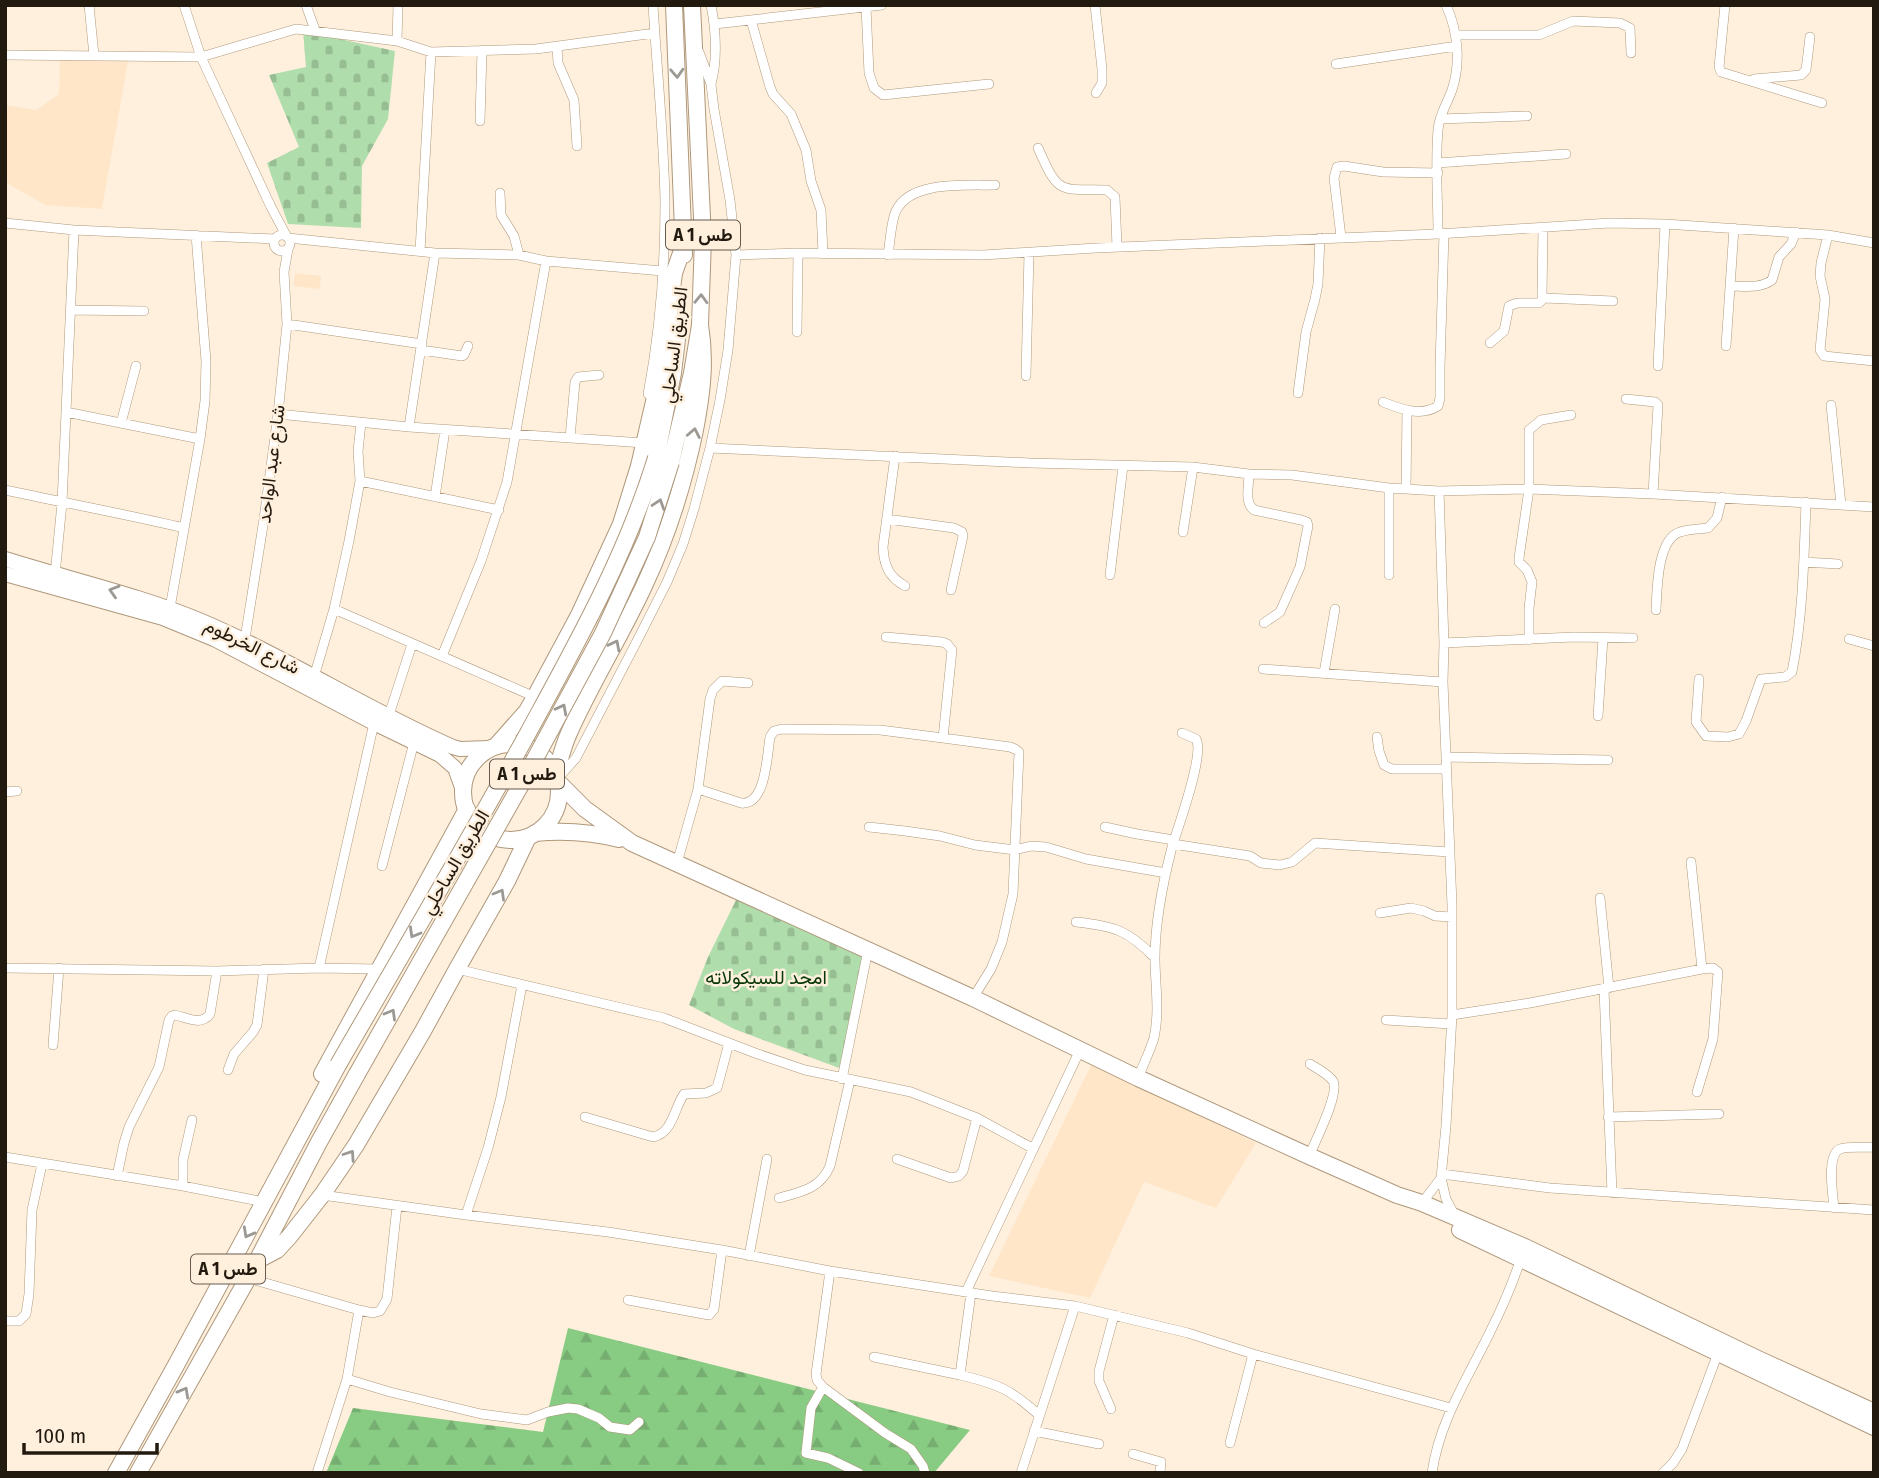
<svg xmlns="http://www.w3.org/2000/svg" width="1879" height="1478" font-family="'Fira Sans Condensed',Vazirmatn,sans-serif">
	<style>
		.built { fill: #ffe6c9 }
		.forest { fill: url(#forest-firs) }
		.cemetery { fill: url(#cemetery-stones) }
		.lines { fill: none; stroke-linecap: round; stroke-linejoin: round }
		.street-casing { stroke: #af987b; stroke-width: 10 }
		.primary-casing { stroke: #af987b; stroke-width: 16 }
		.highway-casing { stroke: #af987b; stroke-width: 18 }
		.street { stroke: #fff; stroke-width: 9 }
		.primary { stroke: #fff; stroke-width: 14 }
		.highway { stroke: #fff; stroke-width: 16 }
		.highway-bridge-casing { stroke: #af987b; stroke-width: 18; stroke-linecap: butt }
		.highway-bridge { stroke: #fff; stroke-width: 16 }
		.oneway { stroke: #9c9893 }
		.labels { text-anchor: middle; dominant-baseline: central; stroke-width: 5; stroke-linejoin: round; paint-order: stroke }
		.shield { fill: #fff0de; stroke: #655a4d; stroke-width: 2 }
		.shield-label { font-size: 18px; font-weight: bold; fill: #231a0f }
		.street-label { font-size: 19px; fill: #231a0f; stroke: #fff0de }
		.park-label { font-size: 19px; fill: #063606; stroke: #fff0de }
	</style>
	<defs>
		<pattern id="forest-firs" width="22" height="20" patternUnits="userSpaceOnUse" patternTransform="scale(1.75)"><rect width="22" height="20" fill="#88cb83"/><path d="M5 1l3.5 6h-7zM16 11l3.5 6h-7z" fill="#75ae70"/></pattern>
		<pattern id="cemetery-stones" width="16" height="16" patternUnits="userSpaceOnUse" patternTransform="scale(1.75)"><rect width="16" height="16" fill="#b0ddac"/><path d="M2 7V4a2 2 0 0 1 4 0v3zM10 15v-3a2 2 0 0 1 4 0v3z" fill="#97bd93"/></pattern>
	</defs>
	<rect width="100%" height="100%" fill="#fff0de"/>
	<path class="built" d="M60 57 128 61 102 209 45 205 5 182V105L36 110 59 94Z
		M295 273 321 276 320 289 293 286Z
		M1092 1063 1256 1143 1216 1208 1144 1182 1090 1298 989 1276Z"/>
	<path class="forest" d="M568 1328 970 1430 934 1473H326L353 1408 543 1432Z"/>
	<path class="cemetery" d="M303 31 395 51 388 119 362 166 361 228 288 224 267 163 299 147 269 75 306 67Z
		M738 896 870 961 839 1068 734 1029 689 1005 708 957Z"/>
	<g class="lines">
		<g class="street-casing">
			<path id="street" d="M89 5 94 56
				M184 5 201 57 271 207 287 237
				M306 5 315 30
				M711 5C716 31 718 58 711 84
				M1095 5 1102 69V83L1096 93
				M1725 5 1719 67 1721 72 1822 103
				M866 7 869 73 874 88 883 95 989 84
				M751 20 770 87 773 94 791 114 806 150 811 181 821 210 823 254
				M715 24 882 5
				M1456 35H1539L1573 21 1620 23 1630 28 1631 53
				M397 41 398 5
				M557 47 558 63 574 100 577 146
				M5 55 201 57 296 29 397 41 431 52 536 49 655 33
				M1336 64 1457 46
				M1754 79 1801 75 1806 70 1810 37
				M1440 119 1527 116
				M480 121 482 50
				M1038 148C1059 195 1058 189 1107 190L1115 197 1117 247
				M1437 163 1566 154
				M500 193 501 215 514 236 519 255
				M5 223 74 230 275 239
				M1543 227 1542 296 1544 298 1613 301
				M1438 234C1438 200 1435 164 1438 130 1439 115 1447 104 1452 90 1461 63 1458 31 1446 5
				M274 243a8 8 0 1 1 16 0a8 8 0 1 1-16 0Z
				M1828 235 1821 263 1820 276 1825 299 1820 350 1824 356 1874 361
				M1341 237 1334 178 1337 167 1344 166 1383 172 1438 173
				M288 238 435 253 519 255 546 261 663 271
				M420 251 431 52
				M736 255 798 253 983 255 1096 248 1438 234 1610 223 1665 224 1828 235 1874 243
				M888 255C890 243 891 221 896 211 910 180 967 186 995 185
				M1730 286C1744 286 1760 289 1772 280L1779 257 1791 244 1796 232
				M72 310 144 311
				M287 324 422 344
				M797 332 798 253
				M1490 343 1504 331 1509 306 1517 303H1539L1544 298
				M1726 346 1734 228
				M421 350 462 356 464 355 468 346
				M1658 366 1665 224
				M1026 376 1029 253
				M1298 393 1306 332 1315 299 1318 284 1320 238
				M648 394C660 331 665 267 665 203 664 137 657 71 653 5
				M1626 399 1655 402 1658 405 1653 494
				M1383 402C1400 409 1421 417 1438 406L1440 398V367L1444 233
				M1831 405 1841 505
				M66 412 200 439
				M278 414 409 427 644 443
				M121 423 136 366
				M409 427 435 253
				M570 438 575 382 578 377 599 375
				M710 448 1030 463 1193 467 1249 474 1292 475 1389 488 1439 491 1529 489 1653 494 1874 507
				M895 456 883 547C884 566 889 577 905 586
				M1249 474C1249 486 1244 503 1254 510L1301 520 1307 522 1308 526 1300 567 1280 612 1264 623
				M360 481 499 510
				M1389 488V575
				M1406 489 1407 411
				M5 490C65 503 125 514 184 528
				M1439 491 1444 643 1443 682 1452 905V1015L1446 1126 1441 1178 1446 1199 1454 1214
				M435 497 445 430
				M887 519 954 528 962 532 963 536 951 590
				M1183 532 1193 467
				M1804 562 1838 564
				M55 575 62 503 74 230
				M1110 575 1123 466
				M170 608 200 439 205 401 206 361 196 235
				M334 609 535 697
				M1656 610C1657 590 1657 539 1680 532 1688 529 1699 529 1708 528L1717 518 1722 497
				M886 637 942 642 947 644 952 650 943 738 1010 747 1015 749 1019 752 1013 894 1002 942 991 969 973 998
				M1849 639 1874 646
				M1529 640V608L1532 582 1527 570 1519 562V558L1529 489V430L1541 420 1571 415
				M1444 643 1574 637 1633 638
				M244 645 264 519 278 414 287 324 284 272 288 249
				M442 656 481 561 507 482 546 261
				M1263 669 1443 682
				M1324 673 1335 609
				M314 677 334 609 349 541 360 481 358 451 361 423
				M1699 679 1696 722 1706 736 1728 737 1739 734 1746 721 1761 679 1785 677 1792 672C1803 616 1804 559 1806 502
				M389 715 412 644
				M1598 716 1603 638
				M1377 737 1379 751 1384 765 1392 769H1446
				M1446 757 1608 760
				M559 777 576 758 637 641 667 582 683 544 694 509 710 448 720 400 728 350 736 255 730 200 714 109 711 84 699 52
				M698 789 741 803C766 806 767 755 770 737L774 731 782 729 880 730 943 738
				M5 792 17 791
				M869 827 905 831 940 836 975 845 1015 850 1031 846 1046 847 1086 859 1166 873
				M1105 827 1137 834 1174 840
				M1173 844 1250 856 1261 863 1280 865 1292 862 1315 843 1449 852
				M1691 862 1702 969
				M677 863 698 789 710 699 713 690 722 681 748 683
				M382 866 414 742
				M1600 898 1609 988
				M1380 913 1411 908 1424 911 1435 916 1452 917
				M1076 922C1114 926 1128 930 1155 958
				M5 968 217 971 319 968 379 969
				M319 968 374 723
				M457 969 664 1018 755 1053 805 1070 911 1092 977 1118 1032 1148
				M1604 989 1612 1193
				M1452 1015 1530 1003 1702 969 1713 968 1718 972 1713 1039 1697 1092
				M1386 1020 1451 1024
				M53 1045 59 968
				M228 1070 234 1054 253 1032 257 1025 264 969
				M1138 1078C1143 1065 1150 1051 1154 1038 1160 1011 1155 984 1155 958 1155 921 1163 882 1172 847 1178 827 1205 754 1196 739L1182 733
				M842 1079 868 950
				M585 1117 653 1137C673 1133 674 1108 684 1094L706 1093 717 1088 729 1043
				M1608 1117 1719 1114
				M1309 1156C1315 1142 1340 1093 1333 1081 1328 1074 1318 1069 1310 1064
				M5 1157 183 1186 264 1202
				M897 1159 951 1178 959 1176 963 1171 977 1118
				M1442 1174 1550 1188 1874 1210
				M117 1176 124 1143 129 1127 159 1067 169 1020 172 1016 175 1015C188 1018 201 1026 210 1014L217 971
				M183 1186V1160L192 1120
				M322 1195 466 1215 608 1232 722 1250 830 1271 992 1296 1075 1306 1188 1333 1253 1354 1451 1408
				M779 1198C801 1192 820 1189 830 1166L850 1080
				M1422 1203 1441 1178
				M1834 1208C1833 1195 1826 1155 1840 1149 1847 1146 1866 1148 1874 1147
				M466 1215 488 1148 501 1097 522 985
				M749 1256 767 1159
				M830 1271 816 1374 817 1380 823 1387 885 1433 911 1449 923 1466 925 1473
				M248 1278 359 1310 373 1313 380 1311 387 1299 397 1206
				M966 1292 1080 1050
				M628 1300 709 1315 714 1309 722 1250
				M5 1321H19L26 1314 29 1294 32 1210 42 1164
				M874 1357 960 1375 971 1293
				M960 1375C998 1384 1010 1389 1039 1415
				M347 1379 390 1392 481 1414 527 1420 548 1412 568 1408 578 1409 599 1418 610 1427 630 1430 639 1422
				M823 1387 811 1408 806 1453 828 1458 859 1473
				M1111 1409 1099 1381V1371L1114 1315
				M1034 1431 1099 1444
				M1230 1443 1253 1354
				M1133 1454 1161 1462 1160 1473
				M317 1473 347 1379 359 1310
				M1021 1473 1075 1306
				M1432 1473C1439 1421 1469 1376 1491 1330 1503 1306 1514 1280 1522 1255
				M1663 1473 1673 1463 1682 1449 1718 1353"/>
		</g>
		<g class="primary-casing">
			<path id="primary" d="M5 559C72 580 140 595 204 622 290 659 368 710 453 747L460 749 490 748
				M5 574 163 618 214 639 374 723 440 755 455 768 463 790"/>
		</g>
		<g class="highway-casing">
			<path id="highway" d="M674 5 684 255
				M656 458 673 373 679 322
				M671 462 692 373 700 325 703 239 692 5
				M463 792a48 48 0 1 1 96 0a48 48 0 1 1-96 0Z
				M496 746 527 711 535 697 579 615 621 524 639 466 656 393 663 362 674 273 684 245
				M556 773C560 760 563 746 569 733 591 683 621 636 644 586 667 537 684 483 695 430 702 394 706 361 700 325
				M558 782 585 809 632 843 973 998 1138 1078 1309 1156 1397 1195 1422 1203 1525 1247 1758 1359 1874 1412
				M535 833C565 830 591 832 619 839
				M322 1074 467 809
				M1460 1230 1874 1427
				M258 1260 277 1250 289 1237 322 1195 356 1145 423 1031 457 969 507 881 528 837
				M116 1473 175 1367 338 1065
				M138 1473 248 1278 319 1142 357 1074"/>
		</g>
		<use href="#street" class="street"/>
		<use href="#primary" class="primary"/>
		<use href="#highway" class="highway"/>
		<g class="highway-bridge-casing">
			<path id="highway-bridge" d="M338 1065C402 954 467 844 528 733 577 643 626 556 656 458
				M357 1074 523 781 603 633 647 537 671 462"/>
		</g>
		<use href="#highway-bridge" class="highway-bridge"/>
	</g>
	<defs><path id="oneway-chevron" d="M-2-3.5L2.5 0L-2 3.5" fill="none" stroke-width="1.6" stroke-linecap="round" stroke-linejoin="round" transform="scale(1.75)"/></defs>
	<g class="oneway">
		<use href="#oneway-chevron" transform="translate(677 73) rotate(87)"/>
		<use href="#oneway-chevron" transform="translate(701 299) rotate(-88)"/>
		<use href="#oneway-chevron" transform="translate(694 433) rotate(-79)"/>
		<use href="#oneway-chevron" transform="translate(659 504) rotate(-72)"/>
		<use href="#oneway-chevron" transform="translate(114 591) rotate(-163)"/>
		<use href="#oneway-chevron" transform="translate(615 645) rotate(-63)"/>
		<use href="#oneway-chevron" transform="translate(562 709) rotate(-62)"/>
		<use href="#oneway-chevron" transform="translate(500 894) rotate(-60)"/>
		<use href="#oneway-chevron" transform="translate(414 933) rotate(120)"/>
		<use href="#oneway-chevron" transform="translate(391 1014) rotate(-60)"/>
		<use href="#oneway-chevron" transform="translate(350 1155) rotate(-56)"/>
		<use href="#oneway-chevron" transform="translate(248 1233) rotate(119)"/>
		<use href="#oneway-chevron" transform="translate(184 1392) rotate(-61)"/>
	</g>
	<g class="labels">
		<g class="shield">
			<rect x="666" y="220.5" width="74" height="29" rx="5"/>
			<rect x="490" y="759.5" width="74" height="29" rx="5"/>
			<rect x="191" y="1254.5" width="74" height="29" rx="5"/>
		</g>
		<g class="shield-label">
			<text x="703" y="235">A 1 طس</text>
			<text x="527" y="774">A 1 طس</text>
			<text x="228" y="1269">A 1 طس</text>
		</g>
		<g class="street-label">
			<text transform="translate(674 345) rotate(-83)">الطريق الساحلي</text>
			<text transform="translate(271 464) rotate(-83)">شارع عبد الواحد</text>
			<text transform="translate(252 646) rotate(26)">شارع الخرطوم</text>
			<text transform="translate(455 862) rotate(-60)">الطريق الساحلي</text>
		</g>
		<g class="park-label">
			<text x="766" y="977">امجد للسيكولاته</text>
		</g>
	</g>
	<rect width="1879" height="1478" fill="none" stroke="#231a0f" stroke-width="14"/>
	<path d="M24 1443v10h133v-10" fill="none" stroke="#231a0f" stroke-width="3.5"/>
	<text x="35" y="1443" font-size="21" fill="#231a0f" stroke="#fff0de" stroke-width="5" paint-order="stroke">100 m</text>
</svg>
